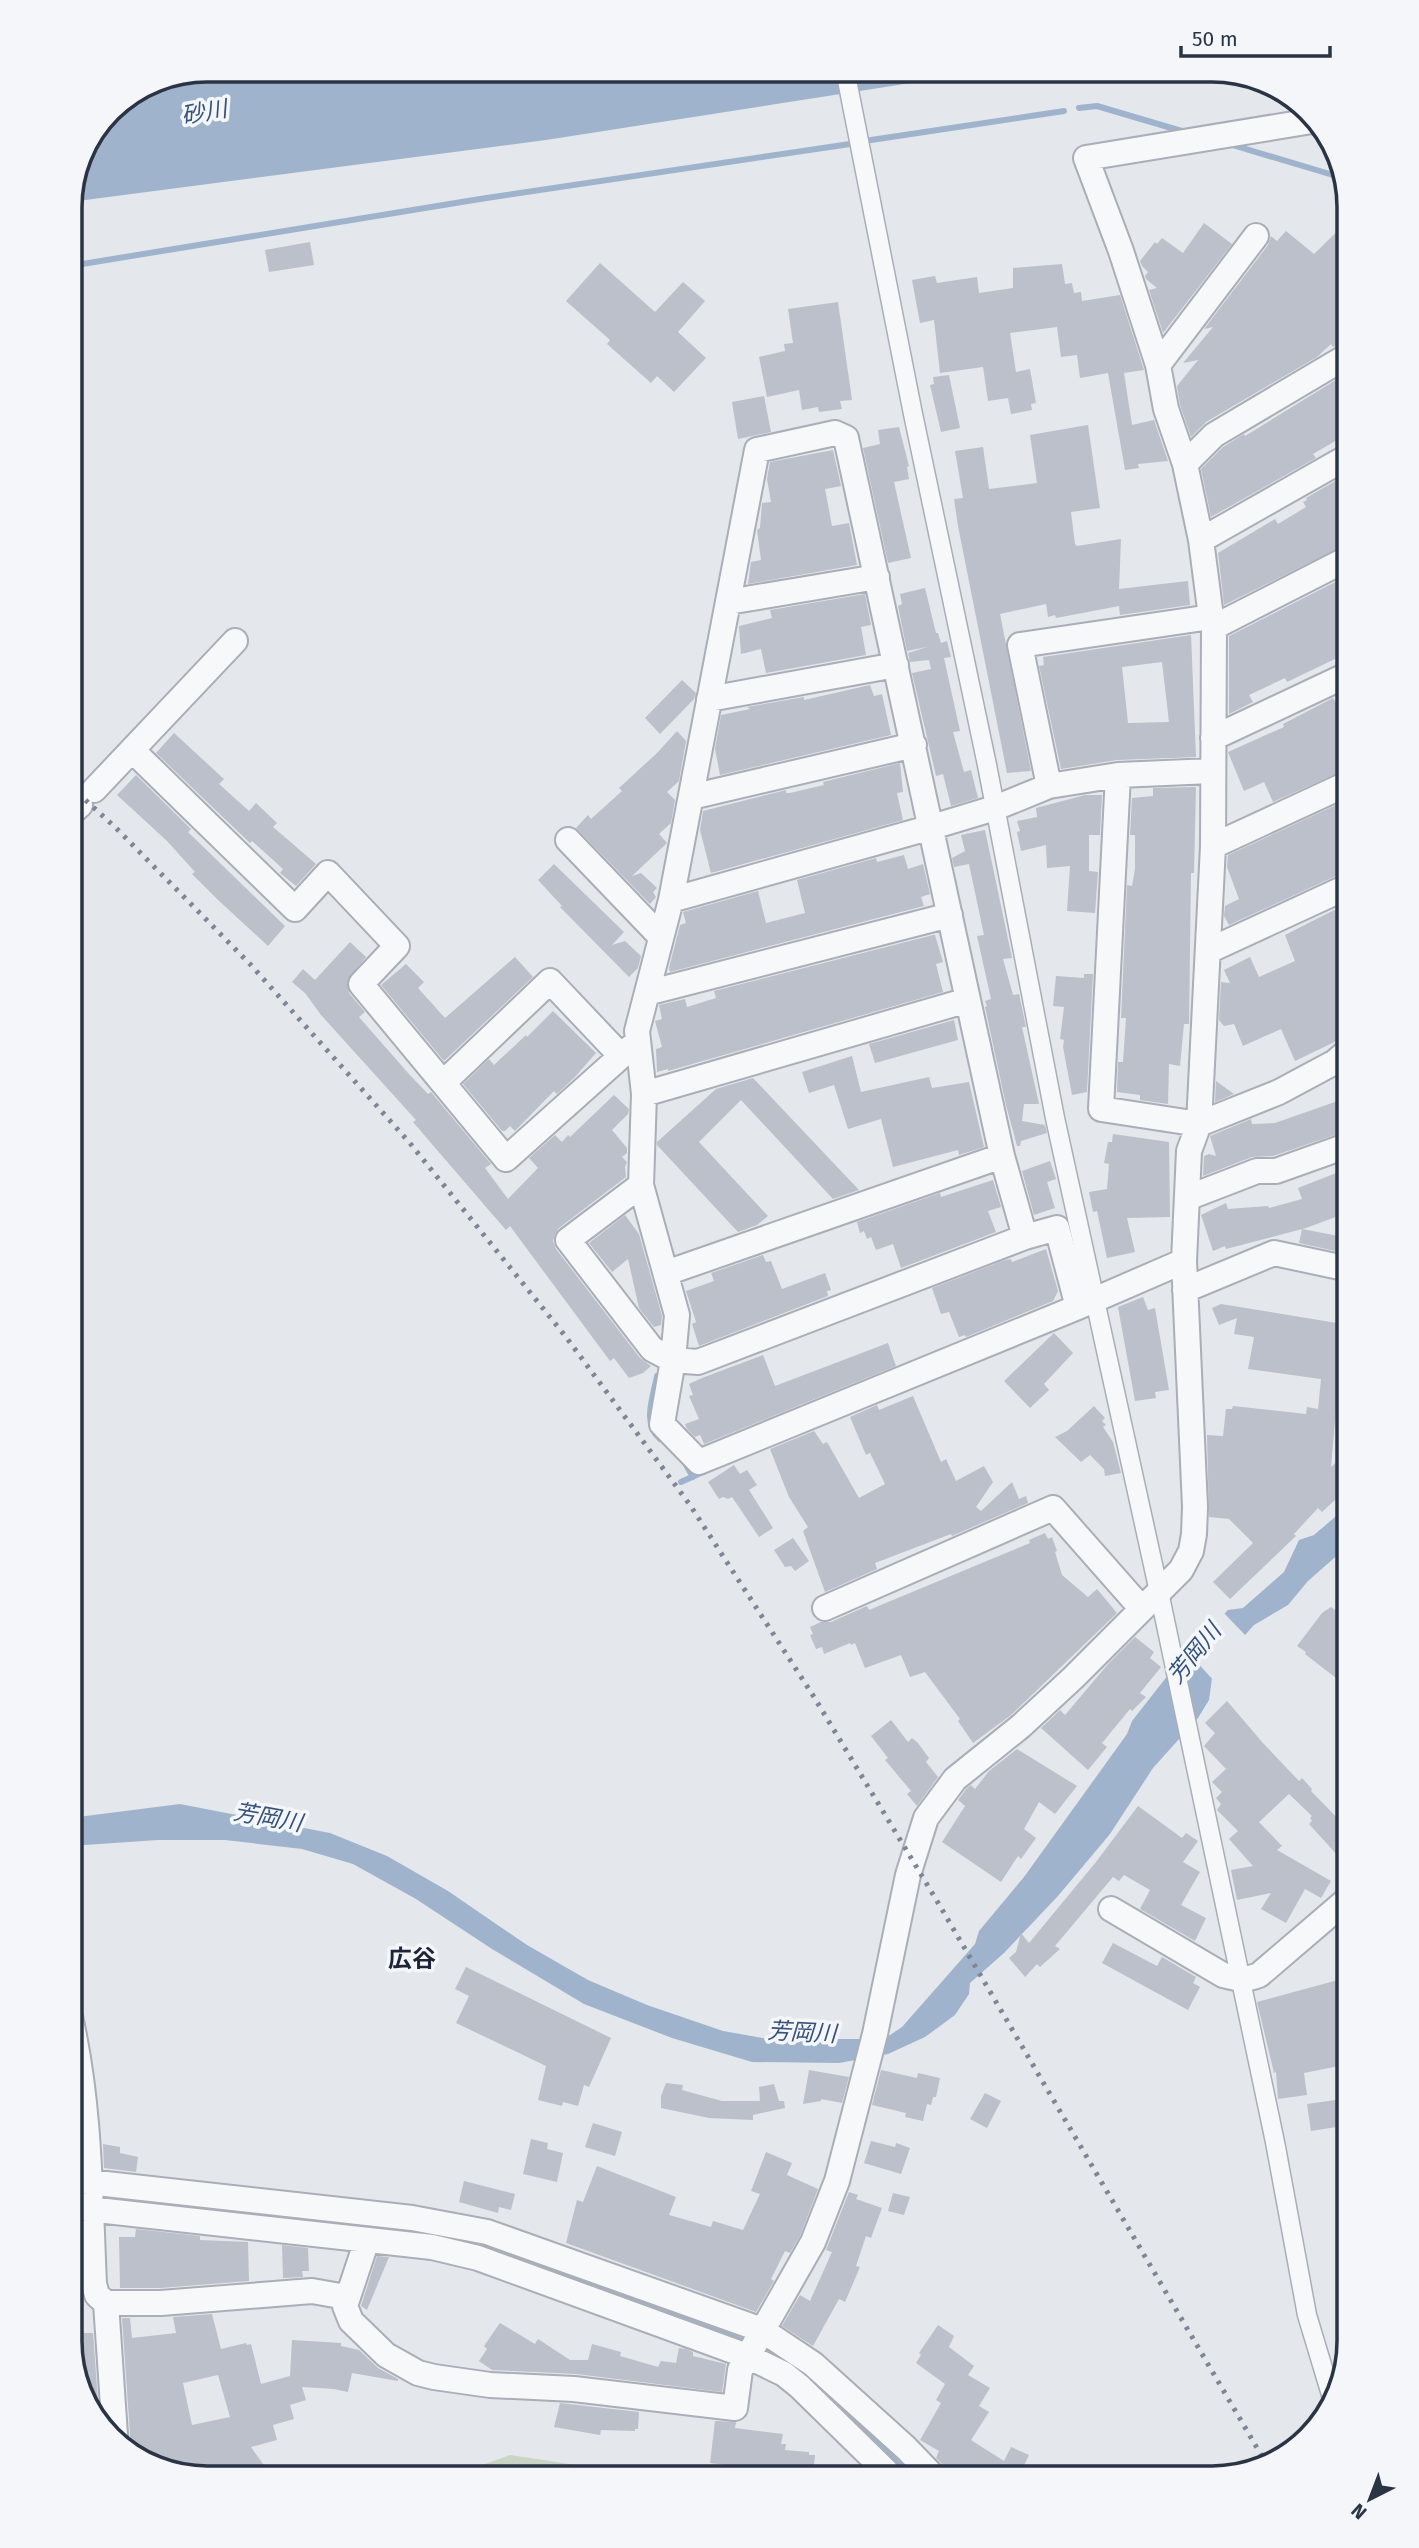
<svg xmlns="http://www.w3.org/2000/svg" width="1419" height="2548" font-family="'Fira Sans','Noto Sans JP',sans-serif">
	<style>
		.green { fill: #c9d6c5 }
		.water { fill: #9fb4cc }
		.pier { fill: #e4e7ec }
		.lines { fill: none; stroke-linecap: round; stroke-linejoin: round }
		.stream { stroke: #9fb4cc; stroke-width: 6 }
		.building { fill: #bbc0ca; fill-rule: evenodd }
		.pedestrian-casing { stroke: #a9aeb7; stroke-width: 21 }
		.minor-casing { stroke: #a9aeb7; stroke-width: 28 }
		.pedestrian { stroke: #f7f8fa; stroke-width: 18 }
		.minor { stroke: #f7f8fa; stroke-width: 24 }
		.rail { stroke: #7d8696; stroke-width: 5; stroke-dasharray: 3.5 7; stroke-linecap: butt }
		.labels { text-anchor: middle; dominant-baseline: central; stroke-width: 7; stroke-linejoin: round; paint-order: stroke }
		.water-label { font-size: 23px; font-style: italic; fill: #34527a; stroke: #f4f6f9 }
		.quarter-label { font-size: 24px; font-weight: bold; fill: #1d2536; stroke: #f4f6f9 }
		.rim { fill: none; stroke: #2b3445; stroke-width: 3.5 }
	</style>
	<rect width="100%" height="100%" fill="#e4e7ec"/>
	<path class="green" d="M510 2455 661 2478H447Z"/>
	<path class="water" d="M254 70H994L546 140 70 202 81 155 111 110 149 85Z
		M1349 1505V1545L1308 1581 1288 1605 1254 1625 1213 1671 1209 1700 1198 1718 1153 1768 1110 1834 1058 1896 1004 1953 970 1983 969 1994 955 2015 925 2037 888 2054 839 2063 752 2062 672 2038 584 2004 492 1949 416 1899 353 1864 302 1849 225 1840H158L70 1846V1818L180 1804 330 1833 387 1856 448 1891 527 1945 588 1980 647 2005 723 2031 769 2039H884L902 2027 975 1944 979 1931 1024 1877 1127 1734 1132 1721 1183 1656 1228 1610 1243 1608 1284 1572 1299 1540 1314 1535Z"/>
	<path class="pier" d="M1222 1611 1247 1637 1217 1672 1215 1682 1185 1649Z"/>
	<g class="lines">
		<path class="stream" d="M1079 108 1097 106 1185 132
			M871 140 1064 111
			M1229 144 1343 178
			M70 266 480 199 850 144
			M657 1376C653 1398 642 1423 660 1439
			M685 1463 693 1477
			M681 1482 705 1471
			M368 2228 441 2235
			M465 2240 728 2335 744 2342
			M846 2415 914 2478"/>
	</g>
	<path class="building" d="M1349 220V340L1333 347 1331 344 1317 357 1206 422 1191 437 1180 405 1177 386 1198 360 1183 363 1213 327 1204 329 1268 245 1271 236 1277 241 1286 231 1314 254Z
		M1204 223 1232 244 1163 333 1149 290 1157 288 1146 279 1145 276 1148 272 1142 266 1140 261 1155 242 1157 244 1162 238 1183 253Z
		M310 242 314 265 269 272 265 250Z
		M600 263 655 312 683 282 705 301 678 332 706 358 674 392 657 376 651 383 607 344 610 340 566 301Z
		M1062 264 1065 284 1072 283 1074 293 1081 292 1082 301 1120 295 1144 370 1124 373 1132 425 1154 420 1168 461 1138 464 1139 468 1125 470 1108 373 1080 378 1077 355 1061 357 1057 327 1010 333 1016 372 1030 369 1036 403 1031 404 1032 410 1011 414 1008 398 988 401 983 367 940 373 934 320 920 323 912 280 935 276 937 283 977 277 979 293 1013 288V268Z
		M838 302 852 400 840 401 842 409 819 412 818 407 802 410 799 390 767 397 759 357 785 351 784 344 793 343 788 309Z
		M1349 372V433L1313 454 1316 458 1211 517 1201 469 1223 447 1244 434 1245 436Z
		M949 375 960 428 941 432 930 385 934 384 933 377Z
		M764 396 771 432 738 439 732 402Z
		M1088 425 1100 508 1071 512 1075 544 1077 546 1121 539 1119 589 1188 581 1190 605 1120 615 1119 606 1056 618 1055 615 1048 617 1046 604 1000 614 1031 771 1007 773 958 526 954 499 963 498 955 451 983 447 989 489 1037 483 1030 435Z
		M899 427 909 466 907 467 909 479 894 482 911 558 888 563 863 448 880 444 878 430Z
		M833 450 841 486 825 489 832 526 849 523 857 565 748 584 751 562 761 560 757 530 760 528 762 503 771 502 767 479 770 462Z
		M1349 473V543L1224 605 1218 553 1275 519 1278 524 1306 507 1303 502 1307 500 1306 498Z
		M1349 575V659L1339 662 1337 658 1287 682 1285 678 1249 695 1253 702 1229 714V636Z
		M925 588 936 633H938L941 643 947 641 951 657 944 658 960 731 953 732 964 772 971 770 978 798 951 806 943 774 936 776 912 673 931 669 929 660 910 662 908 653 927 647 907 651 898 606 902 604 900 594Z
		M865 594 871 625 861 627 866 655 766 673 761 649 741 654 739 626 772 618 770 610Z
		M1191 635 1196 757 1117 760 1061 769 1039 666 1044 665 1043 657ZM1162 662 1169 722 1128 723 1122 667Z
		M682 680 696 693 694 699 660 734 645 718Z
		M870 685 874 696 882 694 891 735 720 775 715 749 721 715 750 709 747 707 804 697V700Z
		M1333 698 1336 703 1341 702 1349 719V768L1273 802 1264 782 1244 791 1228 752 1284 727 1283 724Z
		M677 731 686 741 679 781 667 792 675 800 671 823 659 834 667 843 632 876 641 873 657 888 653 892 656 897 650 904 576 828 588 815 591 819 622 791 619 788 657 753Z
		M174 733 224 779 219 784 249 811 256 803 277 823 273 827 316 864 296 886 280 873 283 869 252 841 250 843 156 753Z
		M900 763 903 792 897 793 903 820 711 873 700 830 703 811 786 790V793H790L824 785 823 782Z
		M136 775 191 829 188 832 285 926 268 946 217 899 192 874 195 872 167 841 117 795Z
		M1196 787 1194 873H1191L1189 1024H1184L1180 1066 1169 1064 1168 1104 1140 1100V1095L1117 1092 1118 1062H1123L1126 1018H1121L1127 885 1132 886 1135 869V835H1130L1132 798 1153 796V788Z
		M1085 795H1102L1100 835H1089V871L1098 872 1095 913 1067 911 1070 866 1047 868 1046 845 1021 851 1017 832 1020 831 1017 821 1037 817 1036 808Z
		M1349 799V870L1229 925 1224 916 1225 906 1239 899 1227 867 1228 855Z
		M985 830 1012 958 1003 959 1013 995 1019 994 1026 1027H1022L1039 1104H1024L1022 1121 1045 1125 1047 1133 1021 1141 1020 1146H1017L1006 1105 985 1007 987 1006 985 1001 991 999 977 936 984 935 969 864 954 867 952 858 965 851 961 835Z
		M904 855 908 869 923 864 930 894 921 897 924 906 670 972 669 968 680 925 686 923 683 912 758 891 766 923 805 913 797 880 876 858 877 862Z
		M554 864 624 932 612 945 625 941 641 956 638 968 629 977 560 907 562 906 538 880Z
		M1348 903 1349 1035 1295 1061 1281 1029 1243 1046 1234 1024 1224 1026 1219 1020 1221 982 1230 983 1224 970 1250 957 1259 977 1295 961 1285 935Z
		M933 935H935L943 962 936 964 943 992 668 1071V1069L657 1072 656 1049 662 1047 655 1021 662 1019 659 1005 685 999 687 1007 716 998 714 991Z
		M350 942 366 957 347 981 349 993 365 1012 359 1017 408 1073 428 1094 431 1092 491 1164 485 1168 508 1199 538 1168 529 1158 555 1135 562 1142 568 1135 570 1137 614 1095 629 1109 628 1114 612 1130 627 1148V1153L622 1157 627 1162 625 1167 626 1177 559 1228 555 1234 553 1241 556 1249 640 1358 651 1366 643 1373 629 1378 614 1358 610 1361 510 1226 506 1230 486 1207 413 1122 416 1120 321 1015 305 993 292 982 303 969 315 980Z
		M515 957 533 977 444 1061 381 985 406 964 424 982 418 988 445 1018Z
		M1084 974H1093L1087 1092 1072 1095 1063 1047 1064 1040 1060 1039 1064 1007 1053 1006 1056 976 1084 978Z
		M553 1011 596 1053 574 1078 557 1094 554 1091 515 1131 510 1126 505 1131H502L463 1084 489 1059 494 1065 526 1035 527 1037Z
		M954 1020 958 1040 875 1063 869 1044Z
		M852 1056 861 1092 929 1077 932 1088 969 1082 984 1147 959 1155 958 1150 893 1167 881 1119 848 1129 834 1085 809 1093 802 1072Z
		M753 1078 859 1190 833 1199 741 1100 699 1142 768 1216 757 1225 738 1232 657 1145V1142L716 1089Z
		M1216 1081 1234 1094 1215 1102Z
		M1349 1097V1130L1273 1156 1252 1157 1203 1176 1204 1156 1209 1154 1216 1156 1210 1136 1251 1119 1252 1124 1275 1123Z
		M1113 1134 1169 1142 1170 1217 1127 1218 1135 1252 1107 1258 1097 1211 1093 1212 1089 1192 1107 1189 1109 1164 1104 1163 1108 1142H1112Z
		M1050 1161 1056 1179 1047 1182 1055 1208 1034 1215 1022 1171Z
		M1349 1168V1212L1306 1228 1226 1249 1225 1246 1213 1251 1201 1215 1226 1203 1228 1209 1268 1206 1269 1208 1302 1199 1298 1188Z
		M993 1180 1001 1207 988 1211 996 1232 901 1268 893 1244 876 1250 871 1237 867 1239 864 1231 860 1233 857 1222 940 1193 941 1197Z
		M625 1215 639 1234 662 1316 661 1325 654 1327 639 1308 628 1259 612 1272 589 1243Z
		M1302 1229 1349 1238V1254L1299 1243Z
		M1046 1249 1058 1291 1053 1301 966 1337 965 1335 959 1337 949 1312 941 1314 932 1288 1005 1260 1011 1259 1012 1262Z
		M763 1255 766 1262 771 1261 782 1289 825 1273 831 1290 827 1291 828 1296 699 1346 692 1324 696 1322 686 1291 714 1281 711 1273Z
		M1143 1297 1148 1310 1155 1308 1169 1390 1155 1392 1156 1398 1135 1401 1118 1307Z
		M1221 1304 1349 1325V1375L1342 1374 1341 1387H1338L1331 1467 1349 1451V1487L1322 1512 1318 1508 1294 1534 1296 1536 1230 1599 1213 1582 1253 1543 1229 1519 1209 1517 1207 1435 1223 1436 1226 1409H1232L1233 1406 1306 1414 1307 1407 1318 1409 1321 1379 1248 1369 1254 1337 1234 1334 1237 1318 1219 1325 1212 1308Z
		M1054 1333 1073 1353 1044 1384 1049 1390 1030 1408 1004 1381Z
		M888 1343 896 1366 704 1444 700 1435 695 1437 687 1429 685 1424 699 1419 689 1396 693 1395 689 1384 702 1378 763 1355 775 1386Z
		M913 1396 941 1462 946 1459 956 1481 984 1466 993 1482 976 1507 981 1511 1012 1482 1019 1499 1026 1496 1028 1503 952 1536 951 1534 875 1563 877 1569 825 1592 803 1531 808 1527 789 1497 770 1449 814 1431 823 1444 827 1442 859 1498 885 1484 870 1453 866 1455 850 1417 877 1405 879 1410Z
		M1094 1406 1105 1418 1102 1421 1106 1425 1103 1427 1113 1442 1121 1473 1105 1476 1104 1469 1090 1455 1081 1462 1055 1437 1067 1431Z
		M734 1465 740 1474 747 1470 757 1485 749 1490 773 1528 759 1537 732 1497 728 1499 723 1497 719 1499 708 1482Z
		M1045 1533 1048 1539 1052 1537 1057 1551 1055 1552 1062 1575 1088 1597 1097 1589 1117 1613 1011 1715 973 1743 958 1721 960 1719 925 1672 910 1677 901 1655 865 1668 855 1643 851 1645 850 1643 824 1654 822 1647 816 1649 810 1635 813 1634 810 1627 821 1622H831L867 1606 869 1610 1030 1543 1029 1540Z
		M793 1538 809 1561 795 1571 791 1566 785 1567 774 1550Z
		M1349 1592V1688L1305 1654 1306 1652 1297 1646 1322 1613 1331 1607 1335 1610Z
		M1135 1637 1154 1652 1150 1658 1161 1667 1140 1693 1146 1697 1132 1711 1130 1709 1102 1743 1107 1747 1088 1770 1041 1728 1060 1710 1065 1715 1109 1663Z
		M1227 1701 1263 1743 1299 1781 1302 1778 1312 1789 1311 1791 1349 1830V1868L1309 1824 1312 1821 1310 1818 1312 1816 1289 1794 1259 1822 1282 1846 1277 1850 1331 1881 1321 1898 1305 1889 1286 1923 1261 1909 1271 1893 1237 1900 1231 1870 1253 1866 1229 1839 1238 1831 1217 1810 1221 1804 1216 1798 1222 1792 1212 1782 1226 1769 1204 1746 1215 1733 1205 1723Z
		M891 1720 908 1742 912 1738 918 1743 929 1758 926 1762 938 1777 917 1806 907 1794 911 1791 885 1760 888 1758 871 1736Z
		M1017 1749 1077 1786 1055 1814 1039 1802 1024 1829 1036 1838 1021 1859 1018 1856 1001 1882 942 1842 965 1806 958 1800 966 1789 971 1785 975 1789 989 1771Z
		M1138 1806 1182 1838 1186 1833 1198 1841 1183 1862 1200 1872 1181 1905 1206 1918 1195 1941 1140 1909 1150 1890 1124 1875 1119 1881 1113 1877 1055 1946 1060 1949 1040 1967 1037 1964 1025 1977 1009 1958 1016 1952 1021 1933 1029 1943 1096 1862Z
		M1113 1943 1157 1966 1162 1957 1196 1977 1193 1983 1200 1987 1188 2010 1102 1963Z
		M466 1967 611 2038 589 2087 584 2085 578 2106 563 2102 562 2106 538 2100 546 2066 456 2023 469 1996 455 1989Z
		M1349 1977V2064L1304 2073 1307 2095 1278 2099 1276 2072 1274 2073 1257 2002Z
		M809 2070 849 2077 842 2103 821 2099V2101L803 2104Z
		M881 2070 917 2078 918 2073 940 2078 936 2097H933L931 2105 927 2104 923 2121 905 2117 906 2113 872 2105Z
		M666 2083 683 2085 682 2090 722 2101H760L759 2087 774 2084 779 2101H784L785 2108 753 2115V2120L709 2118 661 2108V2096Z
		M985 2093 1001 2101 987 2128 970 2119Z
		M1343 2099V2102L1349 2101V2125L1311 2131 1307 2104Z
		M593 2123 622 2132 615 2156 585 2147Z
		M531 2139 548 2143 547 2149 563 2153 557 2182 523 2174Z
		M871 2141 895 2147 896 2143 910 2148 901 2174 864 2163Z
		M103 2144 120 2147V2153L138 2157 136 2172 104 2168Z
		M766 2152 792 2163 787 2175 818 2189 800 2236 790 2253 785 2251 771 2279 774 2281 756 2312 566 2243 577 2200 583 2202 597 2166 676 2197 669 2215 711 2227 713 2221 743 2230 760 2194 751 2191Z
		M464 2181 515 2194 511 2210 499 2207 498 2213 459 2202Z
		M849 2192 858 2195 856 2199 882 2208 871 2238 866 2236 856 2266 860 2267 845 2302 839 2299 813 2346 782 2326 800 2295 810 2301 832 2252 826 2250Z
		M893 2193 910 2197 904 2215 888 2211Z
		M136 2229 200 2236V2240L248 2242 249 2281 160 2288H120L119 2237H135Z
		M282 2245 308 2248 309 2271H302L303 2277 283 2278Z
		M377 2256 389 2257 367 2310 361 2306Z
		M212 2314 221 2349 246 2343 247 2345 251 2344 261 2384 290 2376 292 2340 341 2343V2346L359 2350 378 2368 398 2379V2381L352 2373 348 2392 334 2389 302 2387 306 2400 290 2405 294 2419 273 2425 277 2440 251 2447 265 2467 248 2478H232L230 2474 212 2478 210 2468 184 2473 131 2455 128 2442 130 2434 122 2318H130L132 2338 176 2333 173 2317ZM218 2375 230 2417 192 2425 183 2383Z
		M500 2323 535 2344 538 2339 570 2360H588L592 2344 621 2352 620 2356 658 2367 661 2361 676 2363 679 2348 686 2349 693 2352V2356L726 2364 722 2392 576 2374 492 2370 479 2361 487 2349 484 2346Z
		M938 2325 954 2336 949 2347 974 2366 968 2375 990 2388 979 2406 989 2412 971 2440 1004 2461 1011 2447 1029 2455 1021 2472 1030 2478H963L945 2467 936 2458 939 2451 920 2440 941 2403 936 2400 945 2384 916 2363 921 2355 919 2353Z
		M81 2333H93L99 2415 81 2393 70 2336 81 2335Z
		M560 2403 639 2412 638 2429H635V2431L601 2430 600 2435 554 2427Z
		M715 2421 736 2422 735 2428 783 2434 781 2444H786L785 2450 809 2452V2455H815L813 2476 710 2463Z"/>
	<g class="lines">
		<g class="pedestrian-casing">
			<path id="pedestrian" d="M845 70 913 414 987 765 1055 1118 1159 1592 1275 2142 1307 2315 1332 2398"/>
		</g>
		<g class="minor-casing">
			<path id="minor" d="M1158 365 1256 236
				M835 433 846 438 968 1000 644 1094 637 1031 671 900 757 450Z
				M1185 464 1214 435 1349 355
				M1201 540 1349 456
				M728 602 877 577
				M1214 627 1349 558
				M709 699 896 665
				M1213 738 1349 674
				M132 750 295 909 328 873 397 946 361 984 506 1159 638 1041
				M1118 775 1101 1109 1199 1124 1279 1092 1335 1062 1349 1050
				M1049 786 1020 645 1211 617
				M94 790 235 641
				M691 797 914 745
				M70 814 80 805
				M568 840 661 937
				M1213 846 1349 783
				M671 900 932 827 995 808 1049 786 1118 775 1212 771
				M1208 951 1349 886
				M647 993 950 915
				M968 1000 1002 1156 1025 1237 1057 1228 1078 1307
				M443 1083 550 981 621 1056
				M644 1094 641 1185 677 1315 673 1360 662 1424 699 1462 1078 1307 1184 1261
				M641 1185 568 1240 652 1349 673 1360 698 1362 1025 1237
				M1187 1198 1257 1171H1276L1349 1145
				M666 1273 1002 1156
				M1185 1290 1274 1253 1349 1269
				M825 1608 1053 1508 1142 1609
				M1111 1909 1223 1975C1236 1978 1245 1981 1259 1975L1349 1898
				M70 2017C90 2103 90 2196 94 2284L97 2295 106 2303H161L312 2291 346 2297
				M70 2180 412 2218 487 2232 762 2330 813 2364 906 2448 935 2478
				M70 2207 432 2247 478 2258 747 2356 784 2374 799 2386 893 2478
				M367 2240 345 2306 351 2321 386 2355 418 2373 434 2377 490 2385 574 2389 735 2408 740 2370 813 2242 837 2181 875 2034 908 1875 926 1818 955 1779 1021 1726 1073 1678 1181 1570 1191 1551 1194 1534 1195 1507 1184 1261 1189 1151 1199 1124 1213 846 1214 627 1211 617 1201 540 1185 464 1166 409 1158 365 1121 251 1086 158 1312 121
				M106 2303 115 2435"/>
		</g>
		<use href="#pedestrian" class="pedestrian"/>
		<use href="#minor" class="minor"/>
		<path class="rail" d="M70 786 116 828 250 964 409 1142 566 1337 690 1505 814 1697 937 1901 1267 2465"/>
	</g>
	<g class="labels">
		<g class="water-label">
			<text transform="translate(204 112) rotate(-10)">砂川</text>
			<text transform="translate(1194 1653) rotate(-51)">芳岡川</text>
			<text transform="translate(268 1817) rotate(10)">芳岡川</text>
			<text transform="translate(802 2032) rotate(3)">芳岡川</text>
		</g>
		<g class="quarter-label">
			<text x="412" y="1959">広谷</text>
		</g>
	</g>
	<path d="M0 0H1419V2548H0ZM207 82H1212A125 125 0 0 1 1337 207V2341A125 125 0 0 1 1212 2466H207A125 125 0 0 1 82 2341V207A125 125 0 0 1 207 82Z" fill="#f4f6f9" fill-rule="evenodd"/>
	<path class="rim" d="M207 82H1212A125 125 0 0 1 1337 207V2341A125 125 0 0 1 1212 2466H207A125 125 0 0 1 82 2341V207A125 125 0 0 1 207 82Z"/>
	<g transform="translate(1370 2499) rotate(222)" stroke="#f4f6f9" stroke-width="5" paint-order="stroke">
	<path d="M0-5L12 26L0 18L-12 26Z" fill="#2b3445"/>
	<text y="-10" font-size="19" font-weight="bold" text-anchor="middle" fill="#2b3445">N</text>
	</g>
	<path d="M1181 46v10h149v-10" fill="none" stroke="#2b3445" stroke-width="3.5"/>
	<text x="1192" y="46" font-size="21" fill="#2b3445" stroke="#f4f6f9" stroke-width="5" paint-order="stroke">50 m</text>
</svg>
